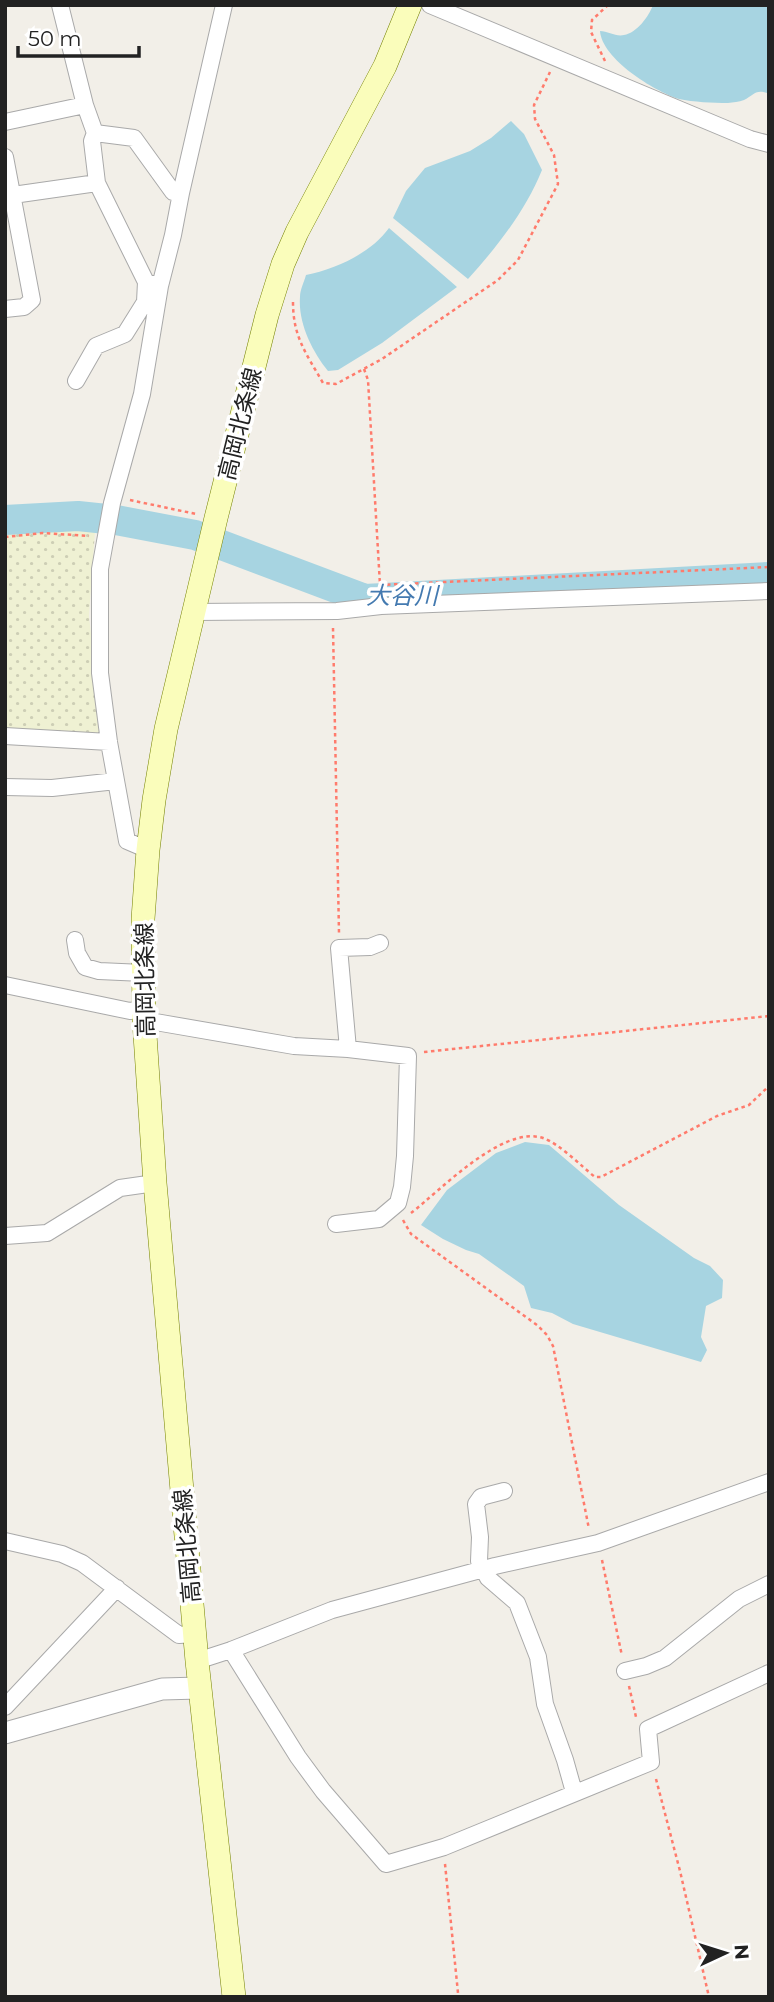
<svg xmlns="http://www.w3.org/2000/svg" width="774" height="2002" font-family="Montserrat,'Noto Sans JP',sans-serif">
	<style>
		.farmland { fill: url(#farmland-dots) }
		.water { fill: #a7d4e1 }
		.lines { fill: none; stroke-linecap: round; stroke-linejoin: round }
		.river { stroke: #a7d4e1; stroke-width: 30 }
		.minor-casing { stroke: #a9a9a9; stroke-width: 18 }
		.tertiary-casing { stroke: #a9a9a9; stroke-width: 23 }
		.secondary-casing { stroke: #748100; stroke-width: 24 }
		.path { stroke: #ff7b6c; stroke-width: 2.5; stroke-dasharray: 3.5 3.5; stroke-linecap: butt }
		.minor { stroke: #fff; stroke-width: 16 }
		.tertiary { stroke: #fff; stroke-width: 21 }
		.secondary { stroke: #fafdbb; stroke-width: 23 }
		.labels { text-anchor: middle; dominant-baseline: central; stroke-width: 7; stroke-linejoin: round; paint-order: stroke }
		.street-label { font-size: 23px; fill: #222; stroke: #fff }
		.water-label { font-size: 24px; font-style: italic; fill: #447ab0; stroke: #fff }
	</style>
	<defs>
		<pattern id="farmland-dots" width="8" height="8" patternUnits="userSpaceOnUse" patternTransform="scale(1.75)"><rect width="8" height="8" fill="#eff1d3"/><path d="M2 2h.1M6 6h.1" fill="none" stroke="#cdceb5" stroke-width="1.8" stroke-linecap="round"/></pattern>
	</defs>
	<rect width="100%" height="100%" fill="#f2efe8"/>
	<path class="farmland" d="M35 528H73L95 531 89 616 102 733 92 735 5 731V531Z"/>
	<path class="water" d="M653 5H769V91L767 93C755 89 753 96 744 100 739 102 733 102 728 103 713 103 693 102 679 99 654 91 602 59 600 31 608 31 616 37 624 35 637 33 649 16 653 5Z
		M511 121 524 134 542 170C526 210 497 247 468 279L393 218 406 191 425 168 470 151 491 138Z
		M389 228 457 287 382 343 338 370 328 371C312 351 298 323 300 297 300 290 304 282 306 275 336 269 371 253 389 228Z
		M525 1142 549 1145 619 1205 694 1258 710 1266 723 1280 722 1298 706 1306 701 1337 707 1350 701 1362 573 1324 552 1313 531 1308 524 1286 479 1254 466 1250 443 1239 421 1225 447 1190 496 1153Z"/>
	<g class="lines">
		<path class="river" d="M5 520 78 516 116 520 195 535 365 599 769 577"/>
		<g class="minor-casing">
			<path id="minor" d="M60 5 85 105 95 133 134 138 173 192 181 193
				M430 5 750 139 769 144
				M5 122 85 105
				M95 133 92 141 97 183 146 282 160 286
				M5 157 32 300 24 307 5 309
				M13 195 97 183
				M76 381 96 346 125 334 145 302 146 282
				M194 612 337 611 381 606 769 591
				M5 736 109 742
				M5 787 52 788 116 781
				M148 850 127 841 109 742 100 673V569L112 503 142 394 160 286 173 235 181 193 224 5
				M75 940 77 953 85 967 99 971 143 973
				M5 985 130 1011 143 1009
				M144 1020 294 1046 348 1049 408 1056 405 1156 402 1187 398 1203 379 1219 336 1224
				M348 1049 339 948 370 947 380 943
				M5 1236 47 1233 120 1188 155 1183
				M504 1491 481 1497 476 1504 480 1537 479 1561 488 1578 517 1603 538 1657 545 1704 565 1760 574 1792
				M5 1541 62 1554 82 1563 179 1635 195 1634
				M231 1650 298 1757 323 1791 386 1864 444 1847 651 1762 648 1729 769 1673
				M197 1661 231 1650 332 1610 495 1566 598 1543 769 1482
				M625 1671 646 1666 665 1658 739 1599 769 1584
				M5 1707 117 1588"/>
		</g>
		<g class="tertiary-casing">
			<path id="tertiary" d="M5 1733 162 1689 199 1688"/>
		</g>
		<g class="secondary-casing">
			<path id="secondary" d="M234 1997 197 1661 155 1183 144 1020 143 919 148 850 154 800 166 729 216 518 267 315 283 264 297 232 385 66 410 5"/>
		</g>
		<path class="path" d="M605 61 591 32 592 20 608 5
			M293 302C293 337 306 353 323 383L336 384 382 359 498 280 518 260 558 184 554 155 535 119 534 105 550 72
			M364 369 368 380 380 585
			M130 500 196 514
			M5 537 43 533 89 536
			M380 585 769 567
			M333 628 339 933
			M424 1052 769 1016
			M411 1213C441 1190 502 1125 543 1138 560 1144 581 1166 595 1177H601L717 1116 749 1105 769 1086
			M403 1220 411 1234 537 1325 547 1335 553 1346 589 1529
			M602 1560 622 1656
			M629 1686 636 1717
			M656 1779 680 1871 709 1997
			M445 1864 458 1993"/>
		<use href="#minor" class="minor"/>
		<use href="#tertiary" class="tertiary"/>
		<use href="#secondary" class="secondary"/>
	</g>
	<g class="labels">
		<g class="street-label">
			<text transform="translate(240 424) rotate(-76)">高岡北条線</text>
			<text transform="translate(145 980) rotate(-91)">高岡北条線</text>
			<text transform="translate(187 1546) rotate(-95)">高岡北条線</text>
		</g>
		<g class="water-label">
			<text x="402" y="595">大谷川</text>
		</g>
	</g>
	<rect width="774" height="2002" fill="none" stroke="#222222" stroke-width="14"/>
	<g transform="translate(725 1953) rotate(86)" stroke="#ffffff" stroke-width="5" paint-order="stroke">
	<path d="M0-5L12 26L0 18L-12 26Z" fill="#222222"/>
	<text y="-10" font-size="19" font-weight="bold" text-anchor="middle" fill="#222222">N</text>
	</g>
	<path d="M18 46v10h121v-10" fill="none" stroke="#222222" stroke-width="3.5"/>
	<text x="28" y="46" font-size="21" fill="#222222" stroke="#ffffff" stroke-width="5" paint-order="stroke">50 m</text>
</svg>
